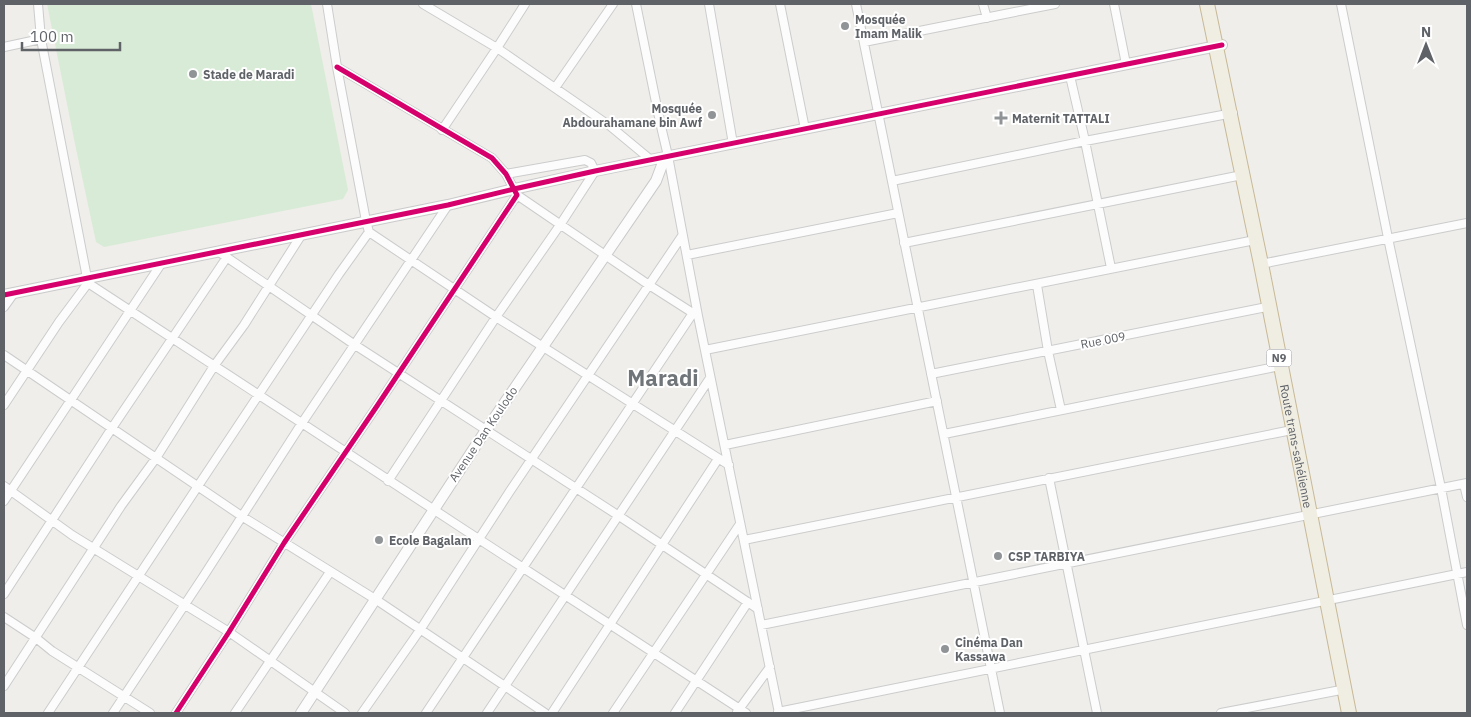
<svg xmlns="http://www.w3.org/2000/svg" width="1471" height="717" font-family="'IBM Plex Sans',sans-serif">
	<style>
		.green { fill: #d8ebd6 }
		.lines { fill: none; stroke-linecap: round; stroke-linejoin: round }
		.street-casing { stroke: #cbcccc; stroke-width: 10 }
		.secondary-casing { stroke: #cacacb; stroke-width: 12 }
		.highway-casing { stroke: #c8b996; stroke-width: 16 }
		.street { stroke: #fdfcfc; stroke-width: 8 }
		.secondary { stroke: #fdfcfc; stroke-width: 10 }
		.highway { stroke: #f0ede3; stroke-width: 14 }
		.cycleway-casing { stroke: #fff; stroke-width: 8 }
		.cycleway { stroke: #d6006c; stroke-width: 5 }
		.poi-dot { fill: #919496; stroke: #fff; stroke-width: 2 }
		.labels { text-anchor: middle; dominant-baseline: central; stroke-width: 4; stroke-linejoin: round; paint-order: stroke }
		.shield { fill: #fff; stroke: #8f9295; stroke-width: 1 }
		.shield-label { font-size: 11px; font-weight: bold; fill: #5f6368 }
		.poi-label { font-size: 12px; font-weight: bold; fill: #5f6368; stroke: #fff; text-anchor: start }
		.street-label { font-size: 12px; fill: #5f6368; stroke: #fff }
		.town-label { font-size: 22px; font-weight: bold; fill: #70757a; stroke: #fff }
	</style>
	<rect width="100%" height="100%" fill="#efeeea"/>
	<path class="green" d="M47 4H311L348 190 343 199 104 247 96 242 75 144Z"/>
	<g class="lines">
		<g class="street-casing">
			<path id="street" d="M327 4 337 67 366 221 369 232 496 317 729 465
				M423 4 497 48 610 126 651 160
				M636 4 660 122 668 156 698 316 779 713
				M709 4 733 144
				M780 4 805 129
				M856 4 1000 713
				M983 4 987 18
				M1114 4 1126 64
				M1341 4 1388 238 1441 488 1467 625
				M864 42 1055 4
				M4 47 41 39
				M1070 76 1085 141 1111 268
				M555 88 613 4
				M442 130 497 48 525 4
				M892 181 1085 141 1233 113
				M517 195 649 285 696 315
				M904 243 1242 175
				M219 252 355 345 619 516 758 609
				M687 255 898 213
				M1261 264 1467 223
				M88 283C307 426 526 571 746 713
				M1037 285 1048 351 1061 410
				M4 307 14 293
				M705 350C889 314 1072 277 1255 240
				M4 355 243 517 375 599 545 713
				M931 374 1272 306
				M4 405 59 322 88 283 41 39 38 4
				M944 434 1280 366
				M725 445 937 401
				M1049 478 1097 713
				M388 481 496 317 560 225 595 171 591 163 585 160 506 174
				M1464 484 1467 497
				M4 486 72 535 229 632 345 713
				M4 501 161 264
				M744 540 1292 430
				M4 594 112 428 227 257
				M4 617 36 638 52 651 150 713
				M761 625 1467 483
				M4 686 121 506 156 458 214 366 244 325 302 234
				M737 712 770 667
				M778 712 1467 572
				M48 713 198 486 339 274 369 232
				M113 713 203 577 302 423 448 205
				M176 713 229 632 284 543 377 406 517 195 506 174 492 158 337 67
				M235 713 330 572
				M362 713 420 630 510 491 682 236
				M426 713 693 313
				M487 713 710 378
				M552 713 718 459
				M613 713 740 524
				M675 713 748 602
				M1221 713 1346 689"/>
		</g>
		<g class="secondary-casing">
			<path id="secondary" d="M4 295 448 205 514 189 595 171 1222 45
				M301 713 486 430 656 181 665 157"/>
		</g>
		<g class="highway-casing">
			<g id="highway">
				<path id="s1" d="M1207 4 1261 264 1349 713"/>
			</g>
		</g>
		<use href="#street" class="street"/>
		<use href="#secondary" class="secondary"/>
		<use href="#highway" class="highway"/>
		<g class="cycleway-casing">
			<path id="cycleway" d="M4 295 448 205 514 189 595 171 1222 45
				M176 713 229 632 284 543 377 406 517 195 506 174 492 158 337 67"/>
		</g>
		<use href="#cycleway" class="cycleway"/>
	</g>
	<g class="poi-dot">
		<circle cx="845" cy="26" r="5"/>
		<circle cx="193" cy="74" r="5"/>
		<circle cx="712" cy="115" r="5"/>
		<path d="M998.5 110.5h5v5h5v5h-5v5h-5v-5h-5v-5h5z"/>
		<circle cx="379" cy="540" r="5"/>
		<circle cx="998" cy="556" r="5"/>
		<circle cx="945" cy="649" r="5"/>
	</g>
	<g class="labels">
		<rect class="shield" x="1266.5" y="349.5" width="25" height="17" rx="4"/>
		<g class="shield-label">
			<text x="1279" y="358">N9</text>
		</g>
		<g class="poi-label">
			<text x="855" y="19">Mosquée<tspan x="855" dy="14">Imam Malik</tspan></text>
			<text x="203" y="74">Stade de Maradi</text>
			<text x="702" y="108" text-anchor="end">Mosquée<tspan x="702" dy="14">Abdourahamane bin Awf</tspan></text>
			<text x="1012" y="118">Maternit TATTALI</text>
			<text x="389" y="540">Ecole Bagalam</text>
			<text x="1008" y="556">CSP TARBIYA</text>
			<text x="955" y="642">Cinéma Dan<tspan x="955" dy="14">Kassawa</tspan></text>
		</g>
		<g class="street-label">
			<text transform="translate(1103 340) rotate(-11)">Rue 009</text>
			<text transform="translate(483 434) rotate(-56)">Avenue Dan Koulodo</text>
			<text stroke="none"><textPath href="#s1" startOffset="451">Route trans-sahélienne</textPath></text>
		</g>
		<g class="town-label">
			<text x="663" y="377">Maradi</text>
		</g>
	</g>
	<rect width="1471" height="717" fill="none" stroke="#5f6368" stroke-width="10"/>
	<g transform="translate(1426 45)" stroke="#ffffff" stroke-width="4" paint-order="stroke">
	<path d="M0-4L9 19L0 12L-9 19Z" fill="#5f6368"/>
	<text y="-8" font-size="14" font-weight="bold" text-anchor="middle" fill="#5f6368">N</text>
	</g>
	<path d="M22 42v8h98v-8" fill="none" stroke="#5f6368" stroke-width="2.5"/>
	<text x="30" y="42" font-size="15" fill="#5f6368" stroke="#ffffff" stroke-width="4" paint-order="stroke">100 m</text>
</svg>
